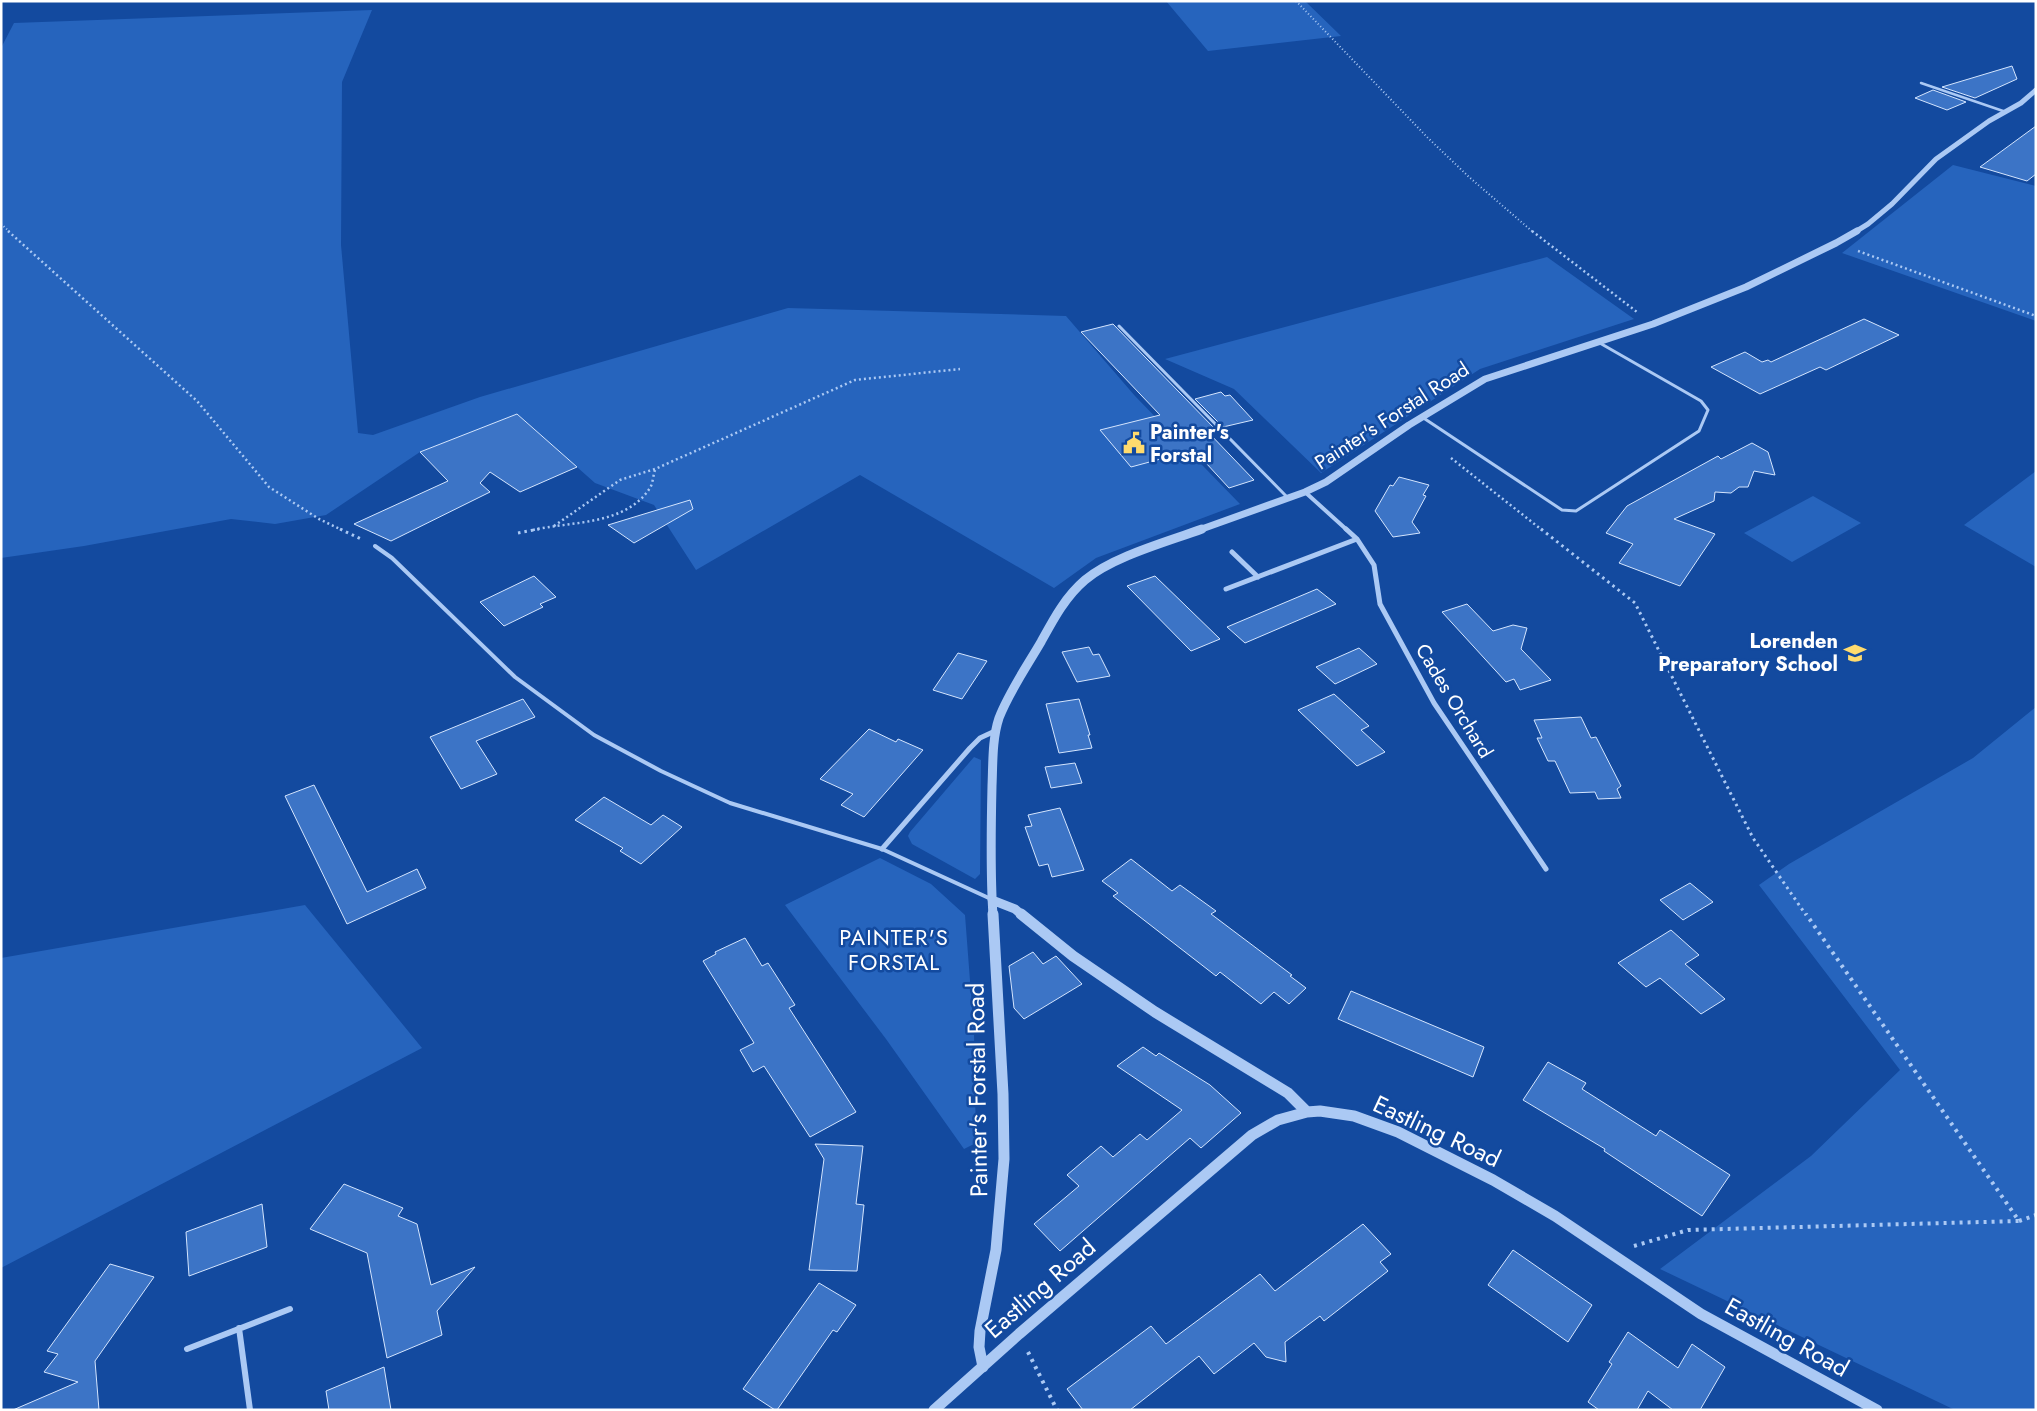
<svg xmlns="http://www.w3.org/2000/svg" width="2037" height="1411" font-family="Jost,sans-serif">
	<style>
		.green { fill: #2664bd }
		.building { fill: #3c74c6; stroke: #d4e5fe }
		.lines { fill: none; stroke-linecap: round; stroke-linejoin: round }
		.path-far3 { stroke: #abc9f4; stroke-width: 2; stroke-dasharray: 1 2.5; stroke-linecap: butt }
		.path-far2 { stroke: #abc9f4; stroke-width: 2.5; stroke-dasharray: 2 3; stroke-linecap: butt }
		.path-far1 { stroke: #abc9f4; stroke-width: 3; stroke-dasharray: 2.5 4; stroke-linecap: butt }
		.path { stroke: #abc9f4; stroke-width: 4; stroke-dasharray: 3 5; stroke-linecap: butt }
		.service-far2 { stroke: #abc9f4; stroke-width: 2.5 }
		.service-far1 { stroke: #abc9f4; stroke-width: 3 }
		.service { stroke: #abc9f4; stroke-width: 4 }
		.minor-far2 { stroke: #abc9f4; stroke-width: 4 }
		.minor-far1 { stroke: #abc9f4; stroke-width: 5 }
		.minor { stroke: #abc9f4; stroke-width: 6 }
		.tertiary-far3 { stroke: #abc9f4; stroke-width: 5 }
		.tertiary-far2 { stroke: #abc9f4; stroke-width: 7 }
		.tertiary-far1 { stroke: #abc9f4; stroke-width: 9 }
		.tertiary { stroke: #abc9f4; stroke-width: 11 }
		.labels { text-anchor: middle; dominant-baseline: central; stroke-width: 5; stroke-linejoin: round; paint-order: stroke }
		.street-label { font-size: 20px; fill: #fff; stroke: #134a9f }
		.poi-label { font-size: 20px; font-weight: bold; fill: #fff; stroke: #134a9f; text-anchor: start }
		.quarter-label { font-size: 22px; letter-spacing: 1px; fill: #fff; stroke: #134a9f }
		.near-street-label { font-size: 24px; fill: #fff; stroke: #134a9f }
	</style>
	<rect width="100%" height="100%" fill="#134a9f"/>
	<path class="green" d="M1166 1H1305L1341 36 1208 51Z
		M372 10 342 82 341 245 358 433 373 435 480 397 788 308 1066 316 1135 396 1240 504 1096 558 1054 588 860 475 696 570 654 505 595 483 517 414 420 452 326 515 275 524 231 519 84 546 1 558V48L14 23Z
		M1953 165 2036 186V321L1842 253Z
		M1547 257 1634 319 1480 369 1321 473 1234 389 1165 359Z
		M2036 471V567L1964 525Z
		M1813 496 1861 523 1792 562 1744 533Z
		M2036 707V1410H1955L1660 1269 1811 1156 1900 1070 1759 885 1789 864 1973 758Z
		M974 757 981 760 980 874 975 879 912 844 908 836 910 832Z
		M880 858 931 884 965 915 974 1033 976 1143 964 1149 886 1039 785 905Z
		M305 905 422 1048 1 1268V958Z"/>
	<path class="building" d="M2012 66 2017 79 1975 98 1942 87Z
		M1933 90 1966 102 1947 110 1915 98Z
		M2036 126V174L2027 181 1980 167Z
		M1864 319 1899 335 1826 370 1820 367 1760 394 1711 367 1745 352 1762 362 1768 360 1771 362Z
		M1113 324 1215 429 1207 431 1254 480 1229 488 1194 450 1131 467 1100 430 1160 415 1081 332Z
		M1221 392 1225 396 1230 395 1253 420 1223 427 1195 399Z
		M517 414 577 467 520 492 490 472 480 483 490 492 391 541 354 524 448 481 420 452Z
		M1752 443 1768 452 1775 475 1754 471 1748 487H1739L1731 493 1715 492 1714 501 1674 519 1715 534 1680 586 1619 563 1633 544 1606 533 1627 506 1718 456 1721 459Z
		M1399 477 1429 485 1423 495 1426 496 1412 522 1420 533 1393 537 1375 511 1390 485 1393 486Z
		M690 500 693 509 634 543 608 525Z
		M534 576 556 597 540 604 543 607 504 626 480 602Z
		M1155 576 1220 639 1191 651 1127 586Z
		M1317 589 1336 604 1245 643 1227 627Z
		M1467 604 1493 631 1513 625 1527 628 1521 649 1551 680 1520 690 1514 679 1506 682 1442 612Z
		M1089 647 1093 655 1099 654 1110 676 1077 682 1062 652Z
		M1359 648 1377 664 1335 684 1316 667Z
		M958 653 987 661 962 699 933 690Z
		M1334 694 1369 726 1361 730 1385 752 1357 766 1298 710Z
		M523 699 535 717 476 741 497 774 461 789 430 737Z
		M1079 699 1090 735H1088L1092 748 1059 753 1046 704Z
		M1581 717 1591 738 1596 737 1621 786 1617 789 1621 798 1598 799 1595 792 1570 793 1555 761H1548L1537 738H1542L1534 720Z
		M869 729 896 742 898 739 923 750 864 817 841 805 853 794 820 779Z
		M1075 763 1082 783 1051 788 1045 767Z
		M314 785 367 892 417 869 426 888 347 924 285 796Z
		M604 797 651 825 663 815 682 827 641 864 620 851 623 848 575 820Z
		M1060 808 1084 870 1052 877 1048 864 1039 866 1025 827 1032 826 1028 815Z
		M1131 859 1172 891 1180 885 1216 911 1211 914 1292 975 1290 976 1306 988 1289 1004 1274 992 1261 1004 1220 972 1216 976 1113 896 1118 893 1102 881Z
		M1690 883 1713 902 1683 920 1660 900Z
		M1671 930 1699 955 1685 964 1725 999 1701 1014 1660 978 1646 987 1618 963Z
		M745 938 762 966 768 963 795 1005 789 1008 856 1112 810 1137 764 1066 753 1072 740 1050 754 1043 703 961 716 954 715 952Z
		M1033 952 1043 964 1056 956 1082 984 1024 1019 1014 1008 1009 966Z
		M1351 991 1484 1047 1473 1077 1338 1019Z
		M1143 1047 1156 1056 1159 1053 1210 1085 1241 1113 1201 1148 1190 1138 1060 1251 1034 1224 1079 1186 1067 1175 1101 1146 1113 1157 1140 1134 1147 1140 1182 1110 1117 1066Z
		M1548 1062 1586 1083 1582 1089 1656 1136 1660 1130 1730 1175 1702 1216 1604 1151 1605 1149 1523 1100Z
		M815 1144 863 1146 856 1204 864 1205 857 1271 809 1270 824 1159Z
		M344 1184 403 1208 398 1216 417 1224 431 1285 475 1267 437 1311 442 1335 387 1358 367 1253 310 1229Z
		M262 1204 267 1247 189 1276 186 1232Z
		M1363 1224 1391 1254 1380 1262 1388 1271 1324 1321 1320 1316 1285 1342 1286 1362 1266 1357 1254 1343 1214 1374 1199 1356 1130 1410H1083L1067 1389 1151 1326 1166 1344 1260 1274 1275 1291Z
		M1513 1250 1592 1305 1568 1342 1488 1285Z
		M110 1264 154 1277 95 1361 99 1410H13L78 1382 44 1372 58 1354 47 1351Z
		M819 1283 856 1305 837 1332 833 1330 777 1410H775L743 1389Z
		M1628 1332 1678 1368 1692 1344 1725 1367 1700 1410H1673L1648 1391 1637 1410H1599L1588 1402 1612 1364 1609 1362Z
		M384 1367 391 1410H329L326 1391Z"/>
	<g class="lines">
		<path class="path-far3" d="M1296 1 1427 137 1469 177 1533 232
			M1 224 10 232"/>
		<path class="path-far2" d="M8 231 197 401 269 487 319 519 342 530
			M1532 231 1637 312
			M1858 251 2036 316
			M1451 458 1542 530
			M554 526 620 480 655 469 855 380 960 369
			M533 530C571 521 625 526 650 488 653 483 653 476 655 470"/>
		<path class="path-far1" d="M340 529 361 539
			M1541 529 1635 603 1753 838 1806 915
			M518 533 539 529"/>
		<path class="path" d="M2019 1221 2036 1215
			M1634 1246 1688 1230 2019 1221 1806 914
			M1028 1352 1057 1410"/>
		<path class="service-far2" d="M1921 83 2006 112"/>
		<path class="service-far1" d="M1119 326 1288 498
			M1422 417 1562 510 1576 511 1699 431 1708 410 1701 401 1598 342"/>
		<path class="service" d="M375 546 392 558 515 677 594 735 661 771 730 803 882 849 991 899"/>
		<path class="minor-far2" d="M1305 492 1347 530"/>
		<path class="minor-far1" d="M1346 529 1357 539 1374 565 1380 604 1434 703 1546 869
			M1232 552 1258 577
			M1226 589 1357 539
			M882 849 970 748 980 738 995 731"/>
		<path class="minor" d="M239 1328 250 1410
			M187 1349 290 1309"/>
		<path class="tertiary-far3" d="M1855 232 1868 224 1892 204 1936 159 1989 121 2021 103 2036 90"/>
		<path class="tertiary-far2" d="M1199 530 1305 492 1326 482 1409 425 1485 379 1653 324 1746 287 1836 243 1857 231"/>
		<path class="tertiary-far1" d="M992 900 1015 909 1022 915
			M993 915C990 872 991 829 992 786 993 764 992 739 999 718 1009 692 1027 666 1041 642 1053 620 1065 597 1085 580 1114 556 1167 542 1202 529"/>
		<path class="tertiary" d="M1021 914 1073 956 1155 1012 1288 1093 1307 1112
			M983 1367 979 1347 980 1331 996 1250 1004 1159 1003 1094 993 914
			M934 1410 1019 1334 1252 1135 1278 1120 1307 1112 1320 1111 1354 1116 1398 1132 1493 1180 1555 1216 1701 1314 1877 1410"/>
	</g>
	<defs>
		<g id="civic-bare" transform="scale(1.725)"><path d="M-.6-6.5H3V-4.5H.6V-3L4-1V1h2V6H-6V1h2V-1L-.6-3ZM-1.2 2.5V6h2.4V2.5Z" fill="#ffdb6e" stroke="#134a9f" stroke-width="2.5" paint-order="stroke"/></g>
		<g id="school-bare" transform="scale(1.725)"><path d="M0-5L7-2L0 1L-7-2ZM-4 1L0 2.5L4 1V4Q0 6-4 4Z" fill="#ffdb6e" stroke="#134a9f" stroke-width="2.5" paint-order="stroke"/></g>
	</defs>
	<g fill-rule="evenodd">
		<use href="#civic-bare" x="1134" y="443"/>
		<use href="#school-bare" x="1855" y="653"/>
	</g>
	<g class="labels">
		<g class="street-label">
			<text transform="translate(1392 416) rotate(-33)">Painter's Forstal Road</text>
			<text transform="translate(1454 701) rotate(59)">Cades Orchard</text>
		</g>
		<g class="poi-label">
			<text x="1150" y="432">Painter's<tspan x="1150" dy="23">Forstal</tspan></text>
			<text x="1838" y="641" text-anchor="end">Lorenden<tspan x="1838" dy="23">Preparatory School</tspan></text>
		</g>
		<g class="quarter-label">
			<text x="894" y="937">PAINTER'S<tspan x="894" dy="25">FORSTAL</tspan></text>
		</g>
		<g class="near-street-label">
			<text transform="translate(977 1090) rotate(-91)">Painter's Forstal Road</text>
			<text transform="translate(1437 1131) rotate(25)">Eastling Road</text>
			<text transform="translate(1040 1288) rotate(-41)">Eastling Road</text>
			<text transform="translate(1787 1337) rotate(29)">Eastling Road</text>
		</g>
	</g>
	<rect width="2037" height="1411" fill="none" stroke="#ffffff" stroke-width="5"/>
</svg>
